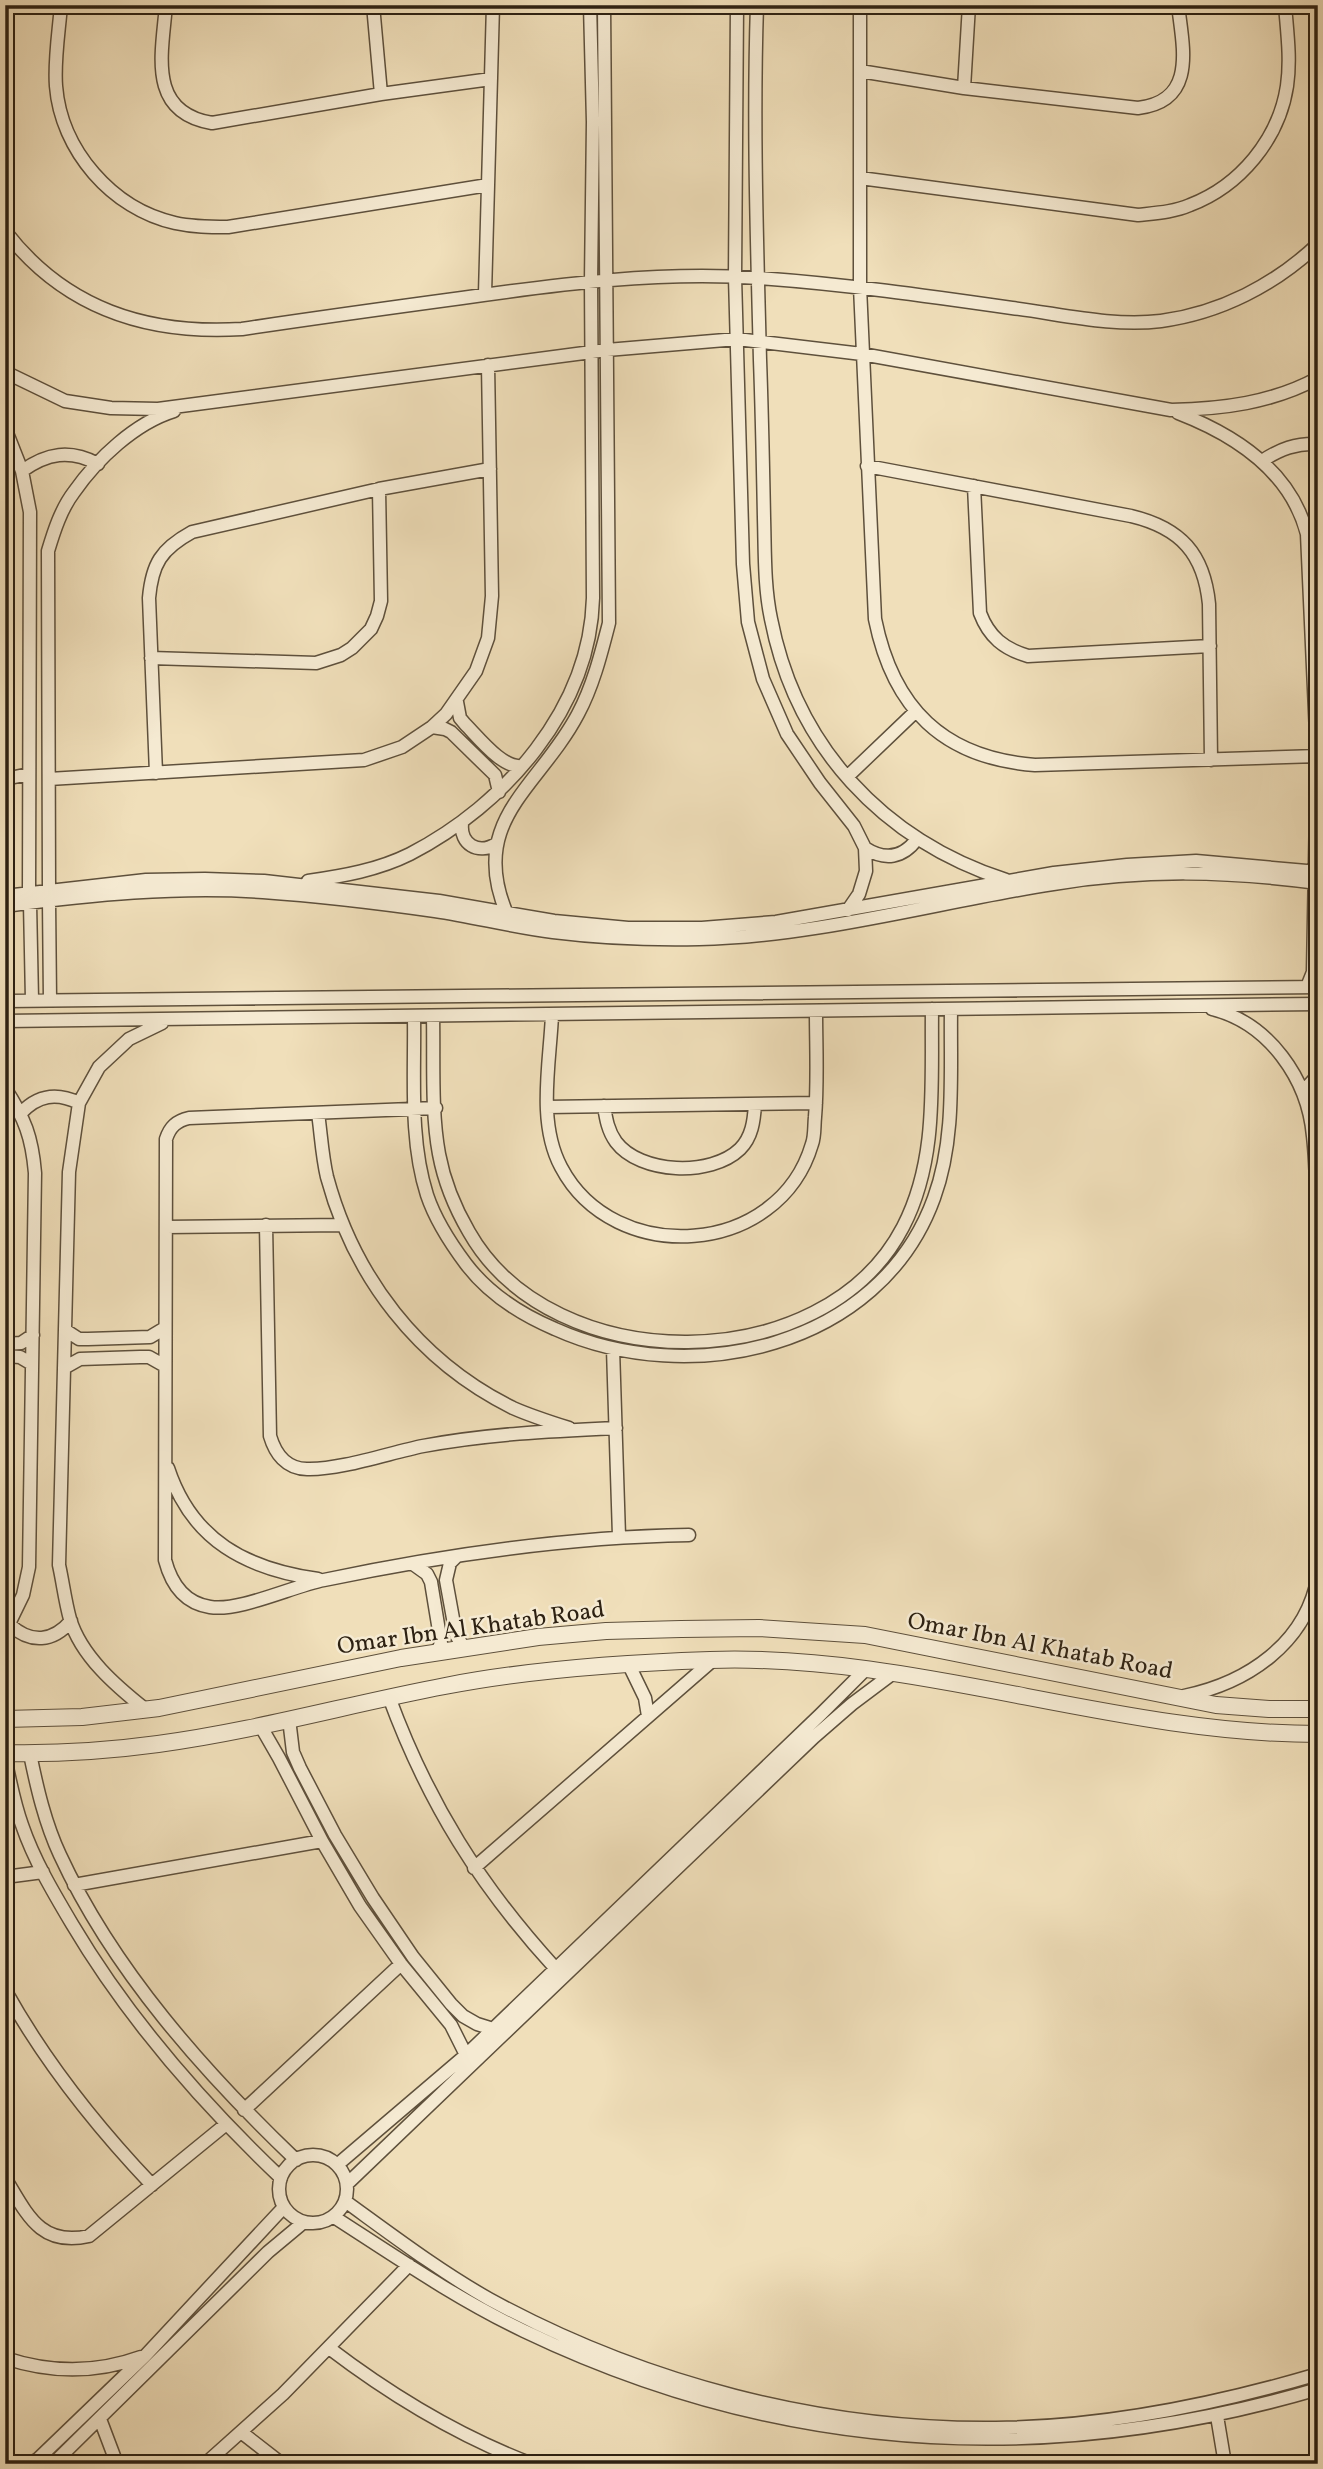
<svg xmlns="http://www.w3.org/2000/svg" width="1323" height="2469" font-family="Vollkorn,serif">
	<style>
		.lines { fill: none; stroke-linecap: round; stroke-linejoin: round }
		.minor-casing { stroke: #5e503c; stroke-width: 15 }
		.tertiary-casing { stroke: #5e503c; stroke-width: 18 }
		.minor { stroke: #f5ead2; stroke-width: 12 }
		.tertiary { stroke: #f5ead2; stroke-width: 16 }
		.labels { text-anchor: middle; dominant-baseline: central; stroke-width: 5; stroke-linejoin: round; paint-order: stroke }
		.street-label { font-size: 24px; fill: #2d2112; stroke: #f5ead2 }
	</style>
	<rect width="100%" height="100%" fill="#f0dfba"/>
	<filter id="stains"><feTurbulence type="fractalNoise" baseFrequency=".00286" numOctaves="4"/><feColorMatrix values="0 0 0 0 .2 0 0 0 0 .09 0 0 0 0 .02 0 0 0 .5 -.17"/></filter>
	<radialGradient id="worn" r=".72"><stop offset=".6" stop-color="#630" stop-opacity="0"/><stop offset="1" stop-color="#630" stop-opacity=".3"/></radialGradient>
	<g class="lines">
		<g class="minor-casing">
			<path id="minor" d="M61 5C59 31 54 60 56 86 61 150 112 209 175 223 193 227 210 227 228 227L488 185
				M166 5C162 54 147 112 212 123L381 94 491 79
				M373 5 381 94
				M737 5 735 277 743 564 748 622 763 679 787 734 820 783 854 826 865 848 866 871 859 894 848 910
				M757 5C753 123 757 242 760 360 762 413 763 466 764 518 765 551 764 586 771 619 796 747 883 840 1006 880
				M860 5V287L875 619C893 708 943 758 1035 765L1318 756
				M860 71 964 88 1138 108C1197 101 1183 48 1178 5
				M964 88 969 5
				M860 178 1138 215C1156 213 1174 212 1190 205 1240 186 1279 139 1287 86 1291 59 1287 31 1285 5
				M5 231C65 309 147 335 242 329 315 318 388 308 462 298 560 284 660 271 759 278 844 284 928 296 1012 308 1061 314 1112 327 1161 321 1220 313 1275 285 1318 244
				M485 294 493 5
				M5 372 65 401 111 408 158 409 607 350 737 339 862 354 1171 410C1222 409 1272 403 1318 378
				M1178 413C1235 435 1291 472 1307 534L1317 756 1313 972 1307 987
				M5 428 22 471 30 512 29 893
				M1262 461C1280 449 1296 443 1318 444
				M867 466 1131 516C1181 528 1204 554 1209 604L1211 760
				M22 471C47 453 70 449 98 464
				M974 486 980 613C989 637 1004 649 1028 656L1210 646
				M151 658 316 663 341 655 352 648 371 629 377 616 381 601 379 489
				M457 702 460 718 465 724C479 738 503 769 522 766
				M432 727 445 729 451 732 495 775 499 792
				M156 773 149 598C152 564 161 549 192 532L379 489 490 469
				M847 777 916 711
				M5 779 29 774
				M49 779 364 760 402 747 432 727 446 714 476 671 488 638 492 596 488 365
				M462 824C460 844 478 855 496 844
				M865 848C885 861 903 858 917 839
				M308 881C343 876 378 870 410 854 505 805 590 709 593 598L591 281 593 122 590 5
				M49 890 48 551C54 531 61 509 74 492 97 459 135 423 174 411
				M5 896 146 880 205 879 264 881 439 901 554 921 628 928H702L776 922 1054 873 1127 865 1196 861 1318 872
				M49 901 50 1000
				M30 903 32 1000
				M5 906C91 895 176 886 263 892 321 896 378 903 435 911 475 917 513 927 553 932 601 938 650 940 699 939 815 937 938 902 1053 884 1145 869 1226 871 1318 883
				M507 914C467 820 539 788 578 714 593 686 601 654 609 623L604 5
				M5 1001 1318 987
				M1212 1009C1269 1023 1308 1079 1313 1136 1317 1171 1316 1208 1318 1243
				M552 1015C550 1063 537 1122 561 1167 614 1268 779 1257 812 1144 815 1136 814 1126 815 1117 818 1082 816 1046 816 1011
				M433 1016C434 1059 431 1112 439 1154 444 1181 455 1208 469 1232 553 1380 824 1379 903 1227 938 1160 931 1083 932 1009
				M414 1017C415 1075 409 1139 427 1195 435 1219 451 1244 466 1264 488 1293 522 1315 555 1329 690 1390 880 1348 934 1198 956 1138 950 1071 951 1009
				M5 1021 1318 1004
				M5 1088C25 1119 32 1137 35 1173L29 1567 23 1595 5 1632
				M1305 1099 1308 1086 1318 1075
				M604 1106C606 1119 608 1131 616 1142 640 1174 711 1177 740 1149 752 1137 754 1121 755 1104
				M547 1107 816 1103
				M436 1108 189 1118C176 1121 170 1127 166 1139L165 1560C171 1583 184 1603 210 1607 239 1612 293 1586 324 1580 443 1555 568 1537 689 1535
				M21 1113C38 1095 56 1092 79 1103
				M318 1113C321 1134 322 1156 327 1177 354 1277 418 1361 513 1408 531 1416 550 1422 569 1428
				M266 1225 270 1436C275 1453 286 1469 307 1469 340 1470 389 1453 423 1446 487 1434 551 1431 616 1428
				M166 1227 343 1225
				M65 1330 79 1339H88L150 1337 165 1328
				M5 1344 21 1343 33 1335
				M613 1349 619 1536
				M5 1356 20 1357 32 1364
				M64 1368 80 1359 140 1357H149L165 1366
				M168 1468C192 1541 247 1569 318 1579
				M456 1557 450 1563 446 1580 456 1635 464 1648
				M413 1564 427 1574 431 1582 441 1643 437 1653
				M10 1625C31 1644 53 1642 71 1621
				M629 1665 645 1698 648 1716
				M1184 1696C1247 1683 1306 1644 1318 1576
				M389 1697C428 1803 480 1886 556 1969
				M145 1709C116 1686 81 1656 70 1619 65 1601 63 1583 59 1565L69 1172 79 1103 99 1067 129 1039 162 1023
				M289 1719 293 1752 300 1768 335 1835 373 1898 413 1957 451 2004 463 2016 477 2024 493 2029
				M260 1725 279 1758 322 1841 360 1906 401 1964 451 2025 466 2055
				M30 1754C37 1788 45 1823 60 1855 113 1970 205 2073 296 2160
				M5 1758C10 1781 14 1803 22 1825 34 1860 53 1892 72 1924 129 2020 201 2102 281 2178
				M474 1868 713 1660
				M5 1877 43 1872
				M74 1885 322 1841
				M5 1990C45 2062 96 2126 152 2185
				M244 2110 401 1964
				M279 2189a34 34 0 1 1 68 0a34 34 0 1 1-68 0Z
				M337 2165 466 2055 821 1714 865 1670
				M5 2178C27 2214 40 2247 89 2236L225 2125
				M347 2184 814 1737 852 1704 892 1674
				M345 2201C392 2235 438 2270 489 2299 643 2383 821 2430 996 2428 1105 2427 1213 2405 1318 2374
				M334 2217C396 2257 457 2299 524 2331 781 2454 1046 2469 1318 2389
				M329 2348C392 2396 458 2436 532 2464
				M5 2358C50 2373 97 2373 141 2357
				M1217 2416 1225 2464
				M100 2419 117 2464
				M241 2432 282 2464
				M29 2464 38 2459 145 2356 284 2207
				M53 2464 268 2252 304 2222
				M205 2464 283 2394 409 2265"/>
		</g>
		<g class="tertiary-casing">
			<path id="tertiary" d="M5 1719 82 1717 159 1708 401 1658 538 1637 606 1631 681 1629 759 1628 865 1635 1216 1705 1269 1709H1318
				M5 1753C56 1754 107 1751 158 1744 255 1731 350 1704 445 1686 532 1669 622 1663 710 1660 915 1653 1113 1734 1318 1734"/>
		</g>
		<use href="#minor" class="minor"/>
		<use href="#tertiary" class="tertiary"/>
	</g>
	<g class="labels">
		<g class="street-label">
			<text transform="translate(471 1629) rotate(-8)">Omar Ibn Al Khatab Road</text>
			<text transform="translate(1040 1647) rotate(11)">Omar Ibn Al Khatab Road</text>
		</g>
	</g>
	<rect width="1323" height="2469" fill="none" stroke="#f0dfba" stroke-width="28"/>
	<rect x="7" y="7" width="1309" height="2455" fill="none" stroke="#2d2112" stroke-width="3.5"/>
	<rect x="14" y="14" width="1295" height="2441" fill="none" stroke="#2d2112" stroke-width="2"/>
	<rect width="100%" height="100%" filter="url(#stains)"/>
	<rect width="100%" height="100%" fill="url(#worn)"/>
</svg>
